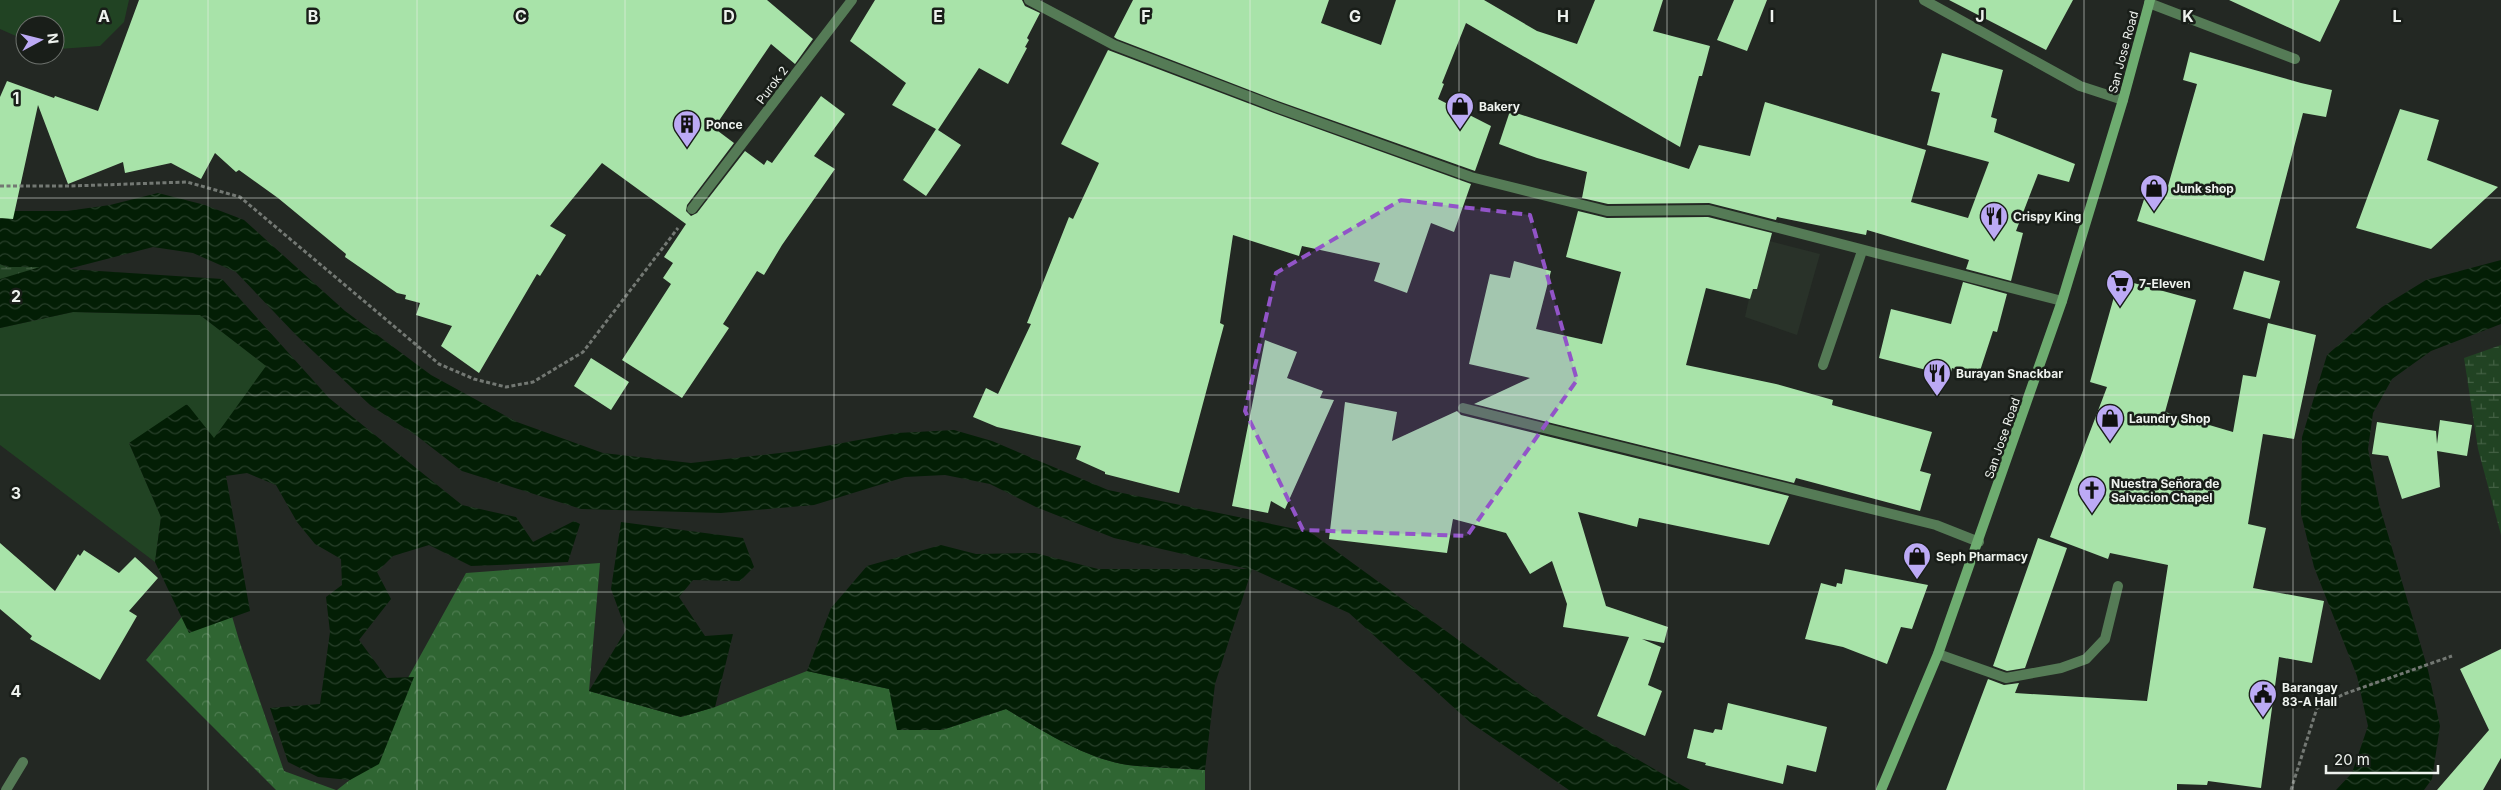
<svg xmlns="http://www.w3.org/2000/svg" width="2501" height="790" font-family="Inter,sans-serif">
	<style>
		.built { fill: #293229 }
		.grass { fill: #214323 }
		.forest { fill: url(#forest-crowns) }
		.wetland { fill: url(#wetland-marsh) }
		.water { fill: url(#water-waves) }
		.building { fill: #a8e3a9 }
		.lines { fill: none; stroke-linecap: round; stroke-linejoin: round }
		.path { stroke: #737873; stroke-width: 3; stroke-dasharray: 4 2.5; stroke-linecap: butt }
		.service { stroke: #557b56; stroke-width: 10 }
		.minor { stroke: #557b56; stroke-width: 10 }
		.secondary { stroke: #6eac70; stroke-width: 10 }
		.marked { fill: #9254c8; fill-opacity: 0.2; stroke: #9254c8; stroke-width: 4; stroke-dasharray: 10 6; stroke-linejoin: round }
		.grid { fill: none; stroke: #eef2ee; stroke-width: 1; stroke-opacity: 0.55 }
		.labels { text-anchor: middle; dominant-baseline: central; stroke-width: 5; stroke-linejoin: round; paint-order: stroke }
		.street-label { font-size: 12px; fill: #eef2ee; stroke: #191e19 }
		.poi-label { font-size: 12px; font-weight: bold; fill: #eef2ee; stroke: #191e19; text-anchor: start }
		.grid-label { font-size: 16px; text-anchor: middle; font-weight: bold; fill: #eef2ee; stroke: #191e19; stroke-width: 5; stroke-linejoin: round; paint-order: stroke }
	</style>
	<defs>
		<pattern id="forest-crowns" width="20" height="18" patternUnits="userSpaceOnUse" patternTransform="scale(1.25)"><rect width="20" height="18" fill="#2f6532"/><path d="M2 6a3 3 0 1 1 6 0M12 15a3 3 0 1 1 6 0" fill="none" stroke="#4d7c50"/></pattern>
		<pattern id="wetland-marsh" width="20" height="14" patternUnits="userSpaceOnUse" patternTransform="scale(1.25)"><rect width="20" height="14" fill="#214323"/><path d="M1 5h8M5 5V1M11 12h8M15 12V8" fill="none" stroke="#425f43"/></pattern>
		<pattern id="water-waves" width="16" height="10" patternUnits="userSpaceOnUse" patternTransform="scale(1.25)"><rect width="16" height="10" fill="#031e05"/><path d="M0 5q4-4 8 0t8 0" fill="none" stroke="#283f2a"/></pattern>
	</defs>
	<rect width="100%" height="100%" fill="#232823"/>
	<path class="built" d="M1762 239 1820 254 1797 335 1745 317Z"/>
	<path class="grass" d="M0 0H129L124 22 100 46 59 49 55 48V25H25V40L0 29Z
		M73 312 200 315 267 366 214 439 129 443 161 517 155 562 0 445V328Z"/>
	<path class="forest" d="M600 563 589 691 681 717 715 707 807 671 889 689 942 730 1006 709C1043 731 1084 758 1128 765 1153 768 1180 768 1205 770V790H337L360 772 398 696 466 573Z
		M219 572 239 640 284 771 336 790H276L146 660Z"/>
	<path class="wetland" d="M0 264 7 267 42 266 0 305Z
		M2501 345V535L2478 449 2464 358Z"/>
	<path class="water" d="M158 193 205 205 244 220 345 311 431 375 517 422 603 453 691 463 798 451 897 433 954 430 992 441 1108 490 1310 532 1560 714 1690 790H1569L1471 723 1349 613 1252 569 1215 684 1205 770C1180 768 1153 768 1128 765 1084 758 1043 731 1006 709L942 730H897L889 689 807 671 831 608 867 566 941 545 976 554 1035 553 1098 569H1248L1114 538 1036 507 990 484 945 475 905 477 814 505 721 513 581 509 462 471 417 436 370 405 296 335 236 272 193 253 153 247 68 269 222 279 329 398 462 505 516 517 533 542 574 521 580 524 568 562 471 566 429 545 393 556 377 572 391 599 359 640 387 678 414 677 379 764 350 780 318 777 288 762 270 708 320 704 330 632 326 597 342 585 341 559 315 544 297 522 276 485 247 473 226 476 250 611 189 633 155 562 161 517 129 443 187 404 214 438 266 366 200 315 73 312 0 328V279L40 267H7L0 264V211H67L110 205Z
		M2501 260V324L2431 351 2392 379 2373 413 2368 449 2379 504 2428 670 2440 726 2432 779 2424 790H2336L2352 773 2368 726 2357 676 2314 567 2301 514 2302 437 2327 355 2382 307 2426 280Z
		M621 522 743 538 754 567 740 581 693 580 679 597 705 636 733 634 715 707 681 717 589 691 626 630 611 589Z"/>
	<path class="building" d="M139 0H767L813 39 795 64 771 44 714 128 734 143 687 205 686 211 691 216 697 213 745 151 764 165 767 160 772 163 821 96 845 114 814 156 835 169 782 245 764 275 757 271 723 324 729 328 682 398 622 360 671 284 663 278 673 263 664 257 686 224 602 163 550 226 566 235 540 276 537 274 479 373 441 346 452 326 416 315 420 303 405 299 406 295 397 293 345 257 346 254 278 198 239 170 236 172 215 153 201 179 171 163 125 173 123 162 68 184 38 105 13 219 0 218V97L7 81 54 98 55 96 98 111Z
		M875 0H1022L1025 6 1040 13 1027 38 1029 40 1025 47 1027 48 1008 84 979 68 938 130 961 145 926 196 903 180 936 129 892 105 906 83 850 41Z
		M1133 0H1329L1321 23 1381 45 1396 0H1484L1537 31 1577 44 1595 0H1663L1653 31 1710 46 1702 76H1699L1680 147 1466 23 1442 83 1444 84 1438 99 1491 126 1475 171 1278 101 1117 39 1114 37Z
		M1734 0H1767L1747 51 1717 40Z
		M1949 0H2073L2046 50Z
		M2229 0H2340L2320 42Z
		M1108 50 1274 113 1471 184 1454 232 1431 223 1407 293 1374 281 1380 263 1302 246 1299 256 1233 235 1220 323 1224 325 1179 493 1105 474V472L1076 459 1081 446 997 427 973 417 986 388 998 394 1031 324 1027 323 1069 217 1073 219 1099 163 1061 144Z
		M2190 52 2301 83 2332 90 2326 117 2303 113 2264 261 2137 221 2146 193 2164 200 2197 84 2183 80Z
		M1942 53 2003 70 1991 117 1997 119 1994 132 2075 164 2069 182 2038 174 2016 231 2023 233 2011 281 1966 269 1969 260 1867 230 1866 235 1777 217 1776 220 1709 203 1608 204 1582 198 1587 172 1537 158 1499 144 1510 111 1689 169 1699 145 1750 156 1765 102 1926 150 1911 202 1968 218 1989 162 1927 145 1940 93 1931 91Z
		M2400 109 2439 120 2427 160 2498 187 2431 249 2356 228Z
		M1578 211 1607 218 1708 217 1772 233 1757 289H1753L1750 299 1706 288 1686 365 1776 384 1833 400 1832 405 1932 432 1920 471 1931 474 1920 511 1796 478 1794 483 1474 404 1530 378 1469 364 1490 274 1510 278 1514 261 1551 271 1536 329 1602 344 1621 272 1566 257Z
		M2244 271 2280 281 2270 319 2233 309Z
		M2119 279 2196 300 2165 412 2233 432 2243 375 2256 377 2268 323 2316 335 2294 439 2263 434 2248 524 2266 528 2253 588 2324 601 2312 663 2279 657 2261 788 2208 781 2207 785 2177 784V790H1946L1988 679 2004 685 2019 683 2015 693 2147 701 2168 565 2110 553 2108 559 2050 537 2107 387 2090 382Z
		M1963 282 2007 294 1997 332 1993 331 1978 377 1952 368 1950 376 1879 358 1891 309 1951 324Z
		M1265 340 1297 352 1287 378 1323 391 1320 398 1334 400 1285 509 1271 501 1268 513 1232 506Z
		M591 358 629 382 611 410 574 386Z
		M1345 402 1397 412 1392 441 1457 411 1461 415 1789 496 1769 545 1639 518 1637 527 1578 512 1606 606 1668 627 1664 643 1642 639 1661 647 1648 685 1662 691 1645 736 1597 716 1629 637 1563 627 1567 604 1552 561 1530 574 1506 533 1453 519 1447 553 1329 539Z
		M2440 420 2472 425 2467 456 2437 451 2440 487 2402 499 2388 456 2372 454 2377 422 2436 431 2437 444Z
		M2038 538 2067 548 2025 668 2007 671 1993 666Z
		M0 543 55 591 78 554 80 556 84 550 119 573 135 557 158 578 129 611 137 616 100 680 30 639 32 636 0 609Z
		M1845 569 1928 585 1912 629 1901 627 1887 664 1843 647 1805 639 1821 583 1836 587 1837 583 1842 584Z
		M2501 649V758L2483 790H2437L2489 730 2460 669Z
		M1728 703 1827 727 1816 772 1787 765 1783 784 1705 765 1706 763 1687 758 1694 729 1713 733 1715 729 1722 730Z"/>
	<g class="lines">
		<path class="path" d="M0 186H71L187 182 240 197 439 364 474 379 506 387 533 382 583 352 678 228
			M2291 790 2317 708 2344 694 2452 656"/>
		<path class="service" d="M1924 0 2080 86 2123 100
			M2149 3 2295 59
			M692 209 852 0
			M1823 365 1862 251
			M1463 408 1936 525 1979 542
			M1938 654 2006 678 2061 668 2086 659 2105 639 2118 586"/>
		<path class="minor" d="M1029 0 1114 45 1276 107 1471 177 1607 211 1709 210 2062 301
			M6 790 23 762"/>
		<path class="secondary" d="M1881 790 1938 654 2062 301 2123 100 2150 0"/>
	</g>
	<path class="marked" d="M1401 200 1530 215 1577 380 1467 536 1303 530 1245 411 1276 273Z"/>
	<path class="grid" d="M208 0V790M417 0V790M625 0V790M834 0V790M1042 0V790M1250 0V790M1459 0V790M1667 0V790M1876 0V790M2084 0V790M2293 0V790M0 198H2501M0 395H2501M0 592H2501"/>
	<defs>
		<g id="shop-pin" transform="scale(1.4375)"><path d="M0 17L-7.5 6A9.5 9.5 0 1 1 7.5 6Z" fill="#bcaaf5" stroke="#191e19"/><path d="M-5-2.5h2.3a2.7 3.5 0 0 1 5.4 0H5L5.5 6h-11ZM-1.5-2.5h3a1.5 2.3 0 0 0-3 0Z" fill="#111"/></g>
		<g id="building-pin" transform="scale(1.4375)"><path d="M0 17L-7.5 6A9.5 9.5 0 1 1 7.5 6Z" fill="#bcaaf5" stroke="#191e19"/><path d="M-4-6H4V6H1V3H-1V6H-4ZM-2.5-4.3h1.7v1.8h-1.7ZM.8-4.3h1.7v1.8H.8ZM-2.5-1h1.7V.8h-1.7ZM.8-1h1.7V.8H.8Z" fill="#111"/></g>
		<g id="restaurant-pin" transform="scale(1.4375)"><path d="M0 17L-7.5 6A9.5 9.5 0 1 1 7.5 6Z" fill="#bcaaf5" stroke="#191e19"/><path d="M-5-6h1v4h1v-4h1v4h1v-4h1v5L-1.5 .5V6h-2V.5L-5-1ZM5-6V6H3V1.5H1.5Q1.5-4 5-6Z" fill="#111"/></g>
		<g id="supermarket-pin" transform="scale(1.4375)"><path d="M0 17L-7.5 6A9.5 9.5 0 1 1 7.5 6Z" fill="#bcaaf5" stroke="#191e19"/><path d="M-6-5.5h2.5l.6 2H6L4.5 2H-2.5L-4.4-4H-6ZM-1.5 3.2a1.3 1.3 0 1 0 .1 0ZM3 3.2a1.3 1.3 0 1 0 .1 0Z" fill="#111"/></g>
		<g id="church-pin" transform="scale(1.4375)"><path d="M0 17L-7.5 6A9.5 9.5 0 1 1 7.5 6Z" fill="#bcaaf5" stroke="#191e19"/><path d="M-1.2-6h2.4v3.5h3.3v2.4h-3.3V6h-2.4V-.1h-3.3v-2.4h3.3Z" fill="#111"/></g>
		<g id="civic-pin" transform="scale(1.4375)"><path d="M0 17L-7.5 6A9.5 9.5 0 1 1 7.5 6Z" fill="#bcaaf5" stroke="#191e19"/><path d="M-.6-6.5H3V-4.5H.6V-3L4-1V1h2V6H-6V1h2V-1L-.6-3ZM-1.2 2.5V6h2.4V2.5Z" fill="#111"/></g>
	</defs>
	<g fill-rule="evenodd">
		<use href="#shop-pin" x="1460" y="106"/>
		<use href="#building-pin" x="687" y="124"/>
		<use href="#shop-pin" x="2154" y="188"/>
		<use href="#restaurant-pin" x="1994" y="216"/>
		<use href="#supermarket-pin" x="2120" y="283"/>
		<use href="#restaurant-pin" x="1937" y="373"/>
		<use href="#shop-pin" x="2110" y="418"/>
		<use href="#church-pin" x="2092" y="490"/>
		<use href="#shop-pin" x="1917" y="556"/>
		<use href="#civic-pin" x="2263" y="694"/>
	</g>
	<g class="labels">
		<g class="street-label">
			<text transform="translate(2123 52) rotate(-75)">San Jose Road</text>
			<text transform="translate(772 85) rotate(-53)">Purok 2</text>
			<text transform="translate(2002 438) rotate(-71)">San Jose Road</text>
		</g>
		<g class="poi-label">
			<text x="1479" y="106">Bakery</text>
			<text x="706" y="124">Ponce</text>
			<text x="2173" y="188">Junk shop</text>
			<text x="2013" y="216">Crispy King</text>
			<text x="2139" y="283">7-Eleven</text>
			<text x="1956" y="373">Burayan Snackbar</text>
			<text x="2129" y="418">Laundry Shop</text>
			<text x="2111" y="483">Nuestra Señora de<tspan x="2111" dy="14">Salvacion Chapel</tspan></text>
			<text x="1936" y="556">Seph Pharmacy</text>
			<text x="2282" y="687">Barangay<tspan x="2282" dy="14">83-A Hall</tspan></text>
		</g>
	</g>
	<g class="grid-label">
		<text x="104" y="22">A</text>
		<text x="313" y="22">B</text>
		<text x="521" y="22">C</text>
		<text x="729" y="22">D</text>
		<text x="938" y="22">E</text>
		<text x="1146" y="22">F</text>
		<text x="1355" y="22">G</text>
		<text x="1563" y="22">H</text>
		<text x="1772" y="22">I</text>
		<text x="1980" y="22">J</text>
		<text x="2188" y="22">K</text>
		<text x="2397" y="22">L</text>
		<text x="16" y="104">1</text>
		<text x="16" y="302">2</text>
		<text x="16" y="499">3</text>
		<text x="16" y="697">4</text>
	</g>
	<g transform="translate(40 40) rotate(83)"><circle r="24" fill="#191e19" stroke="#6e736e"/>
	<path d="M0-4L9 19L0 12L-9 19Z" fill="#bcaaf5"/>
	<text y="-8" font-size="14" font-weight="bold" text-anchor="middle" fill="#eef2ee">N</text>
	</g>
	<path d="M2326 765v8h112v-8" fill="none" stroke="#eef2ee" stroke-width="2.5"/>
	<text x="2334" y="765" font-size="15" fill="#eef2ee" stroke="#191e19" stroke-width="4" paint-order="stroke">20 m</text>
</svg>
